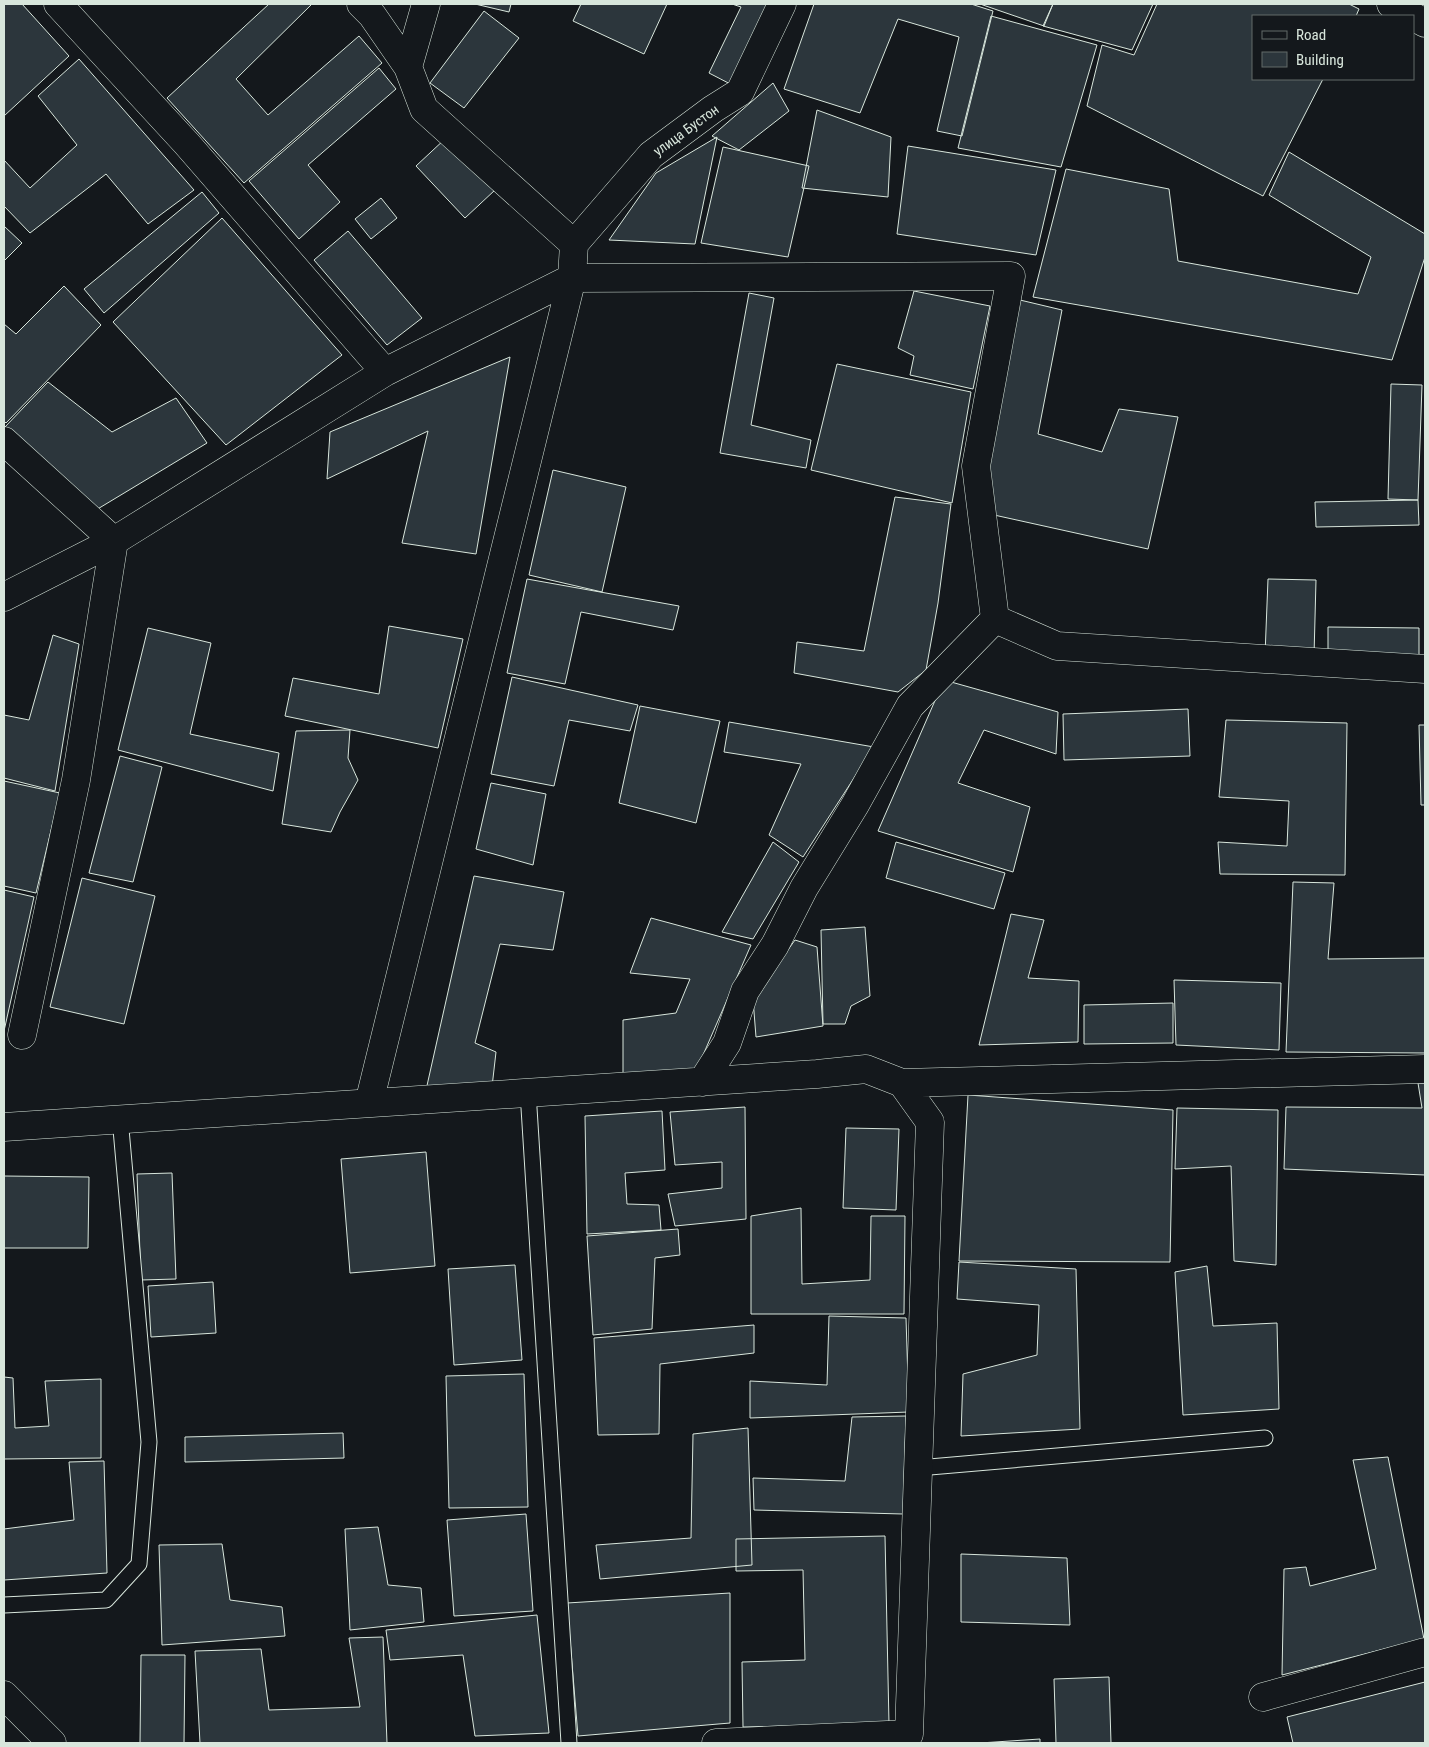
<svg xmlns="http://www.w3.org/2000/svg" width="1429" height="1747" font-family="'Roboto Condensed',sans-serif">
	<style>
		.building { fill: #2c363c; stroke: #d8e6dc }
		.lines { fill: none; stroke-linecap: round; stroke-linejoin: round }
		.lane-casing { stroke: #d8e6dc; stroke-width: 17 }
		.street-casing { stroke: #d8e6dc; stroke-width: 29 }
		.lane { stroke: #14181c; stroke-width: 15 }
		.street { stroke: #14181c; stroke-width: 28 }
		.labels { text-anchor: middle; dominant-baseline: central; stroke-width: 4; stroke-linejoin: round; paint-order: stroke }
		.street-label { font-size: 14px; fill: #d8e6dc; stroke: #14181c }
	</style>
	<rect width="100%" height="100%" fill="#14181c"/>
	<path class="building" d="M4 4H22L69 56 4 116Z
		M269 4H312L236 79 268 115 359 36 382 63 244 183 167 98Z
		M475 4H511L509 12Z
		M581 4H667L644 54 573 21Z
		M732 4H771L740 89 709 73 741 7Z
		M814 4H971L993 11 962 136 937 131 959 37 898 19 860 113 784 89Z
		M980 4H1053L1044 26Z
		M1053 4H1153L1132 50 1043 26Z
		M1157 4H1349L1359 9 1356 16H1253V79H1323L1263 196 1087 106 1102 45 1134 55Z
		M484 11 519 38 464 108 430 83Z
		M991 16 1097 45 1061 167 958 148Z
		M79 59 194 190 148 224 106 174 30 233 4 206V160L30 188 77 145 38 96Z
		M379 68 396 89 308 165 340 202 299 239 249 181Z
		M773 83 789 111 739 150 712 136Z
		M817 110 891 137 888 197 802 188Z
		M717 137 695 244 609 240 656 173Z
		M446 138 495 190 465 218 416 166Z
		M908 146 1056 170 1036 255 897 234Z
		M723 147 809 166 788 257 701 243Z
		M1289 152 1425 234V257L1392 360 1033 297 1066 169 1169 189 1178 261 1358 294 1371 257 1269 195Z
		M202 192 219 213 104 313 84 289Z
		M381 198 397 218 371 239 355 219Z
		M222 218 342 355 226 445 113 322Z
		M4 226 22 243 4 261Z
		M348 231 422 318 387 345 314 260Z
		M64 286 101 325 6 423 4 421V324L16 334Z
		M914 291 990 306 973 389 910 375 914 356 898 348Z
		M749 293 774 298 751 425 811 440 806 468 720 453Z
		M1020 300 1062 310 1038 434 1102 452 1119 409 1178 417 1148 549 976 511Z
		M510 357 476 554 402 543 428 431 327 479 330 432Z
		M837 364 971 392 952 503 811 470Z
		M48 382 112 432 176 398 207 443 91 513 4 428Z
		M1391 384 1422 385 1418 500 1388 499Z
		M553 470 626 487 602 592 529 575Z
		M895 497 951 504 938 603 926 670 898 692 794 673 797 642 864 651Z
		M1418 500 1419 525 1316 527 1315 502Z
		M527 579 679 606 673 630 581 612 565 684 507 673Z
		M1268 579 1316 580 1314 656 1265 655Z
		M389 626 463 639 438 748 285 716 293 678 379 694Z
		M1328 627 1419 628V662L1328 660Z
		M148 628 211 643 190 734 279 753 273 791 118 750Z
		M53 635 79 644 55 791 4 778V715L29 720Z
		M512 677 638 705 630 731 569 720 554 786 491 774Z
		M944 680 1058 712 1056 754 984 730 958 783 1030 807 1013 872 878 831Z
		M640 706 720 721 696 823 619 803Z
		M1188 709 1190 756 1064 760 1063 714Z
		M1226 720 1347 723 1345 875 1220 874 1218 842 1287 846 1289 801 1219 797Z
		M729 722 874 747 803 857 769 835 801 764 724 752Z
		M1419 725H1425V805H1421Z
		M350 730 348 758 358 780 340 812 331 832 282 824 296 731Z
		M120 756 162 767 133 882 89 873Z
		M4 781 60 793 36 893 4 886Z
		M491 783 546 794 533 865 476 849Z
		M773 842 799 862 753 939 722 932Z
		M896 842 1005 873 994 909 886 878Z
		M474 876 564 892 553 950 500 944 475 1043 496 1052 492 1087 426 1090Z
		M82 878 155 896 124 1024 50 1007Z
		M1293 882 1334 883 1328 959 1425 958V1053L1286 1052Z
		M4 890 34 897 4 1031Z
		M1011 914 1044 920 1028 978 1079 981 1078 1042 979 1045Z
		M651 918 751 945 693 1078 623 1082V1020L676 1013 690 979 630 973Z
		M865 927 870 996 851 1006 845 1024H823L821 930Z
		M795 940 817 947 823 1026 756 1037 753 999Z
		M1174 980 1281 983 1279 1050 1176 1045Z
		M1173 1003V1043L1084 1044V1005Z
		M1418 1083H1425V1175L1284 1169 1286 1107 1422 1108Z
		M968 1095 1173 1110 1170 1262 959 1261Z
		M745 1107 746 1219 675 1226 668 1194 722 1188V1162L675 1165 670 1112Z
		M1177 1108 1278 1110 1276 1265 1234 1261 1231 1166 1175 1169Z
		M662 1111 665 1170 625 1173 627 1204 659 1205 661 1230 587 1234 585 1116Z
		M846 1128 899 1129 896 1210 843 1208Z
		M426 1152 435 1266 350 1273 341 1159Z
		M172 1173 176 1279 141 1280 137 1174Z
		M4 1176 89 1177 88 1248H4Z
		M801 1208 802 1284 870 1280 871 1216H905L904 1314H751V1216Z
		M678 1229 680 1255 655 1258 652 1329 593 1335 587 1236Z
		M959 1262 1076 1269 1080 1429 961 1436 963 1374 1037 1355 1039 1305 957 1299Z
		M515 1265 522 1360 454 1365 448 1269Z
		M1207 1266 1213 1326 1277 1323 1279 1409 1183 1415 1175 1272Z
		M213 1282 216 1333 151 1337 148 1286Z
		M829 1316 906 1318 909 1412 750 1418V1381L827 1385Z
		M754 1325V1353L660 1364 659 1434 598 1435 594 1338Z
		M524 1374 528 1507 449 1508 446 1376Z
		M4 1377 13 1378 15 1428 49 1426 45 1381 101 1379V1458L4 1459Z
		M906 1416 903 1514 754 1510 753 1478 845 1481 852 1417Z
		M748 1428 752 1565 600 1579 596 1545 691 1538 693 1434Z
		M343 1433 344 1458 185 1462V1437Z
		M1388 1457 1424 1639 1282 1675 1284 1569 1306 1567 1310 1586 1376 1569 1353 1460Z
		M104 1461 107 1573 4 1580V1529L74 1520 69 1462Z
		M526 1514 533 1611 454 1616 447 1520Z
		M378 1527 388 1585 421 1588 424 1622 350 1630 345 1529Z
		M885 1536 889 1724 743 1727 742 1662 805 1660 803 1570 736 1571V1539Z
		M222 1544 230 1600 282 1607 285 1636 162 1645 159 1545Z
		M961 1554 1067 1558 1070 1625 961 1622Z
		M730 1593V1723L578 1736 567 1603Z
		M537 1615 549 1733 475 1736 463 1655 390 1660 386 1630Z
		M383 1637 387 1743H200L195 1651 261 1649 269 1710 360 1707 349 1638Z
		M141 1655H185L184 1743H140Z
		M1109 1677 1111 1743H1056L1054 1679Z
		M1425 1682V1743H1293L1287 1717Z
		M1040 1739V1743H980Z"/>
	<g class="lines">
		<g class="lane-casing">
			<path id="lane" d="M528 1092 569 1743
				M918 1468 1265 1438
				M4 1605 106 1600 139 1564 149 1442 120 1118"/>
		</g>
		<g class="street-casing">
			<path id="street" d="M58 4 187 144 385 372
				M361 4 372 15 408 67 424 109 574 244
				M1391 4 1425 23
				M408 67 426 4
				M4 441 114 541 76 780 22 1035
				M4 597 114 541 385 372 572 278 1011 276 976 466 995 619 1057 646 1425 669
				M702 1082 727 1043 745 991 775 945 804 888 855 805 910 706 995 619
				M369 1103 572 278 574 244 651 155 713 109 740 92 782 4
				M4 1127 817 1074 866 1069 902 1083 1425 1069
				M4 1695 52 1743
				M1263 1697 1425 1652
				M716 1743 909 1734 930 1122 902 1083"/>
		</g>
		<use href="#lane" class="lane"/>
		<use href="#street" class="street"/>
	</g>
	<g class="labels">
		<g class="street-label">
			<text transform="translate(686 130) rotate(-36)">улица Бустон</text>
		</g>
	</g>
	<rect width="1429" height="1747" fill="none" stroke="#d8e6dc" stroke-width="10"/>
	<rect x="1252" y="15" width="162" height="65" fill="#14181c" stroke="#626a69"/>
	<rect x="1262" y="31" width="25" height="8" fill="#14181c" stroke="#626a69"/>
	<text x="1296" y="40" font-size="15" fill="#d8e6dc">Road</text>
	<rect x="1262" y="52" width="25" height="15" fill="#2c363c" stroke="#626a69"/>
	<text x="1296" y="65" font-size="15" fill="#d8e6dc">Building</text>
</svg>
